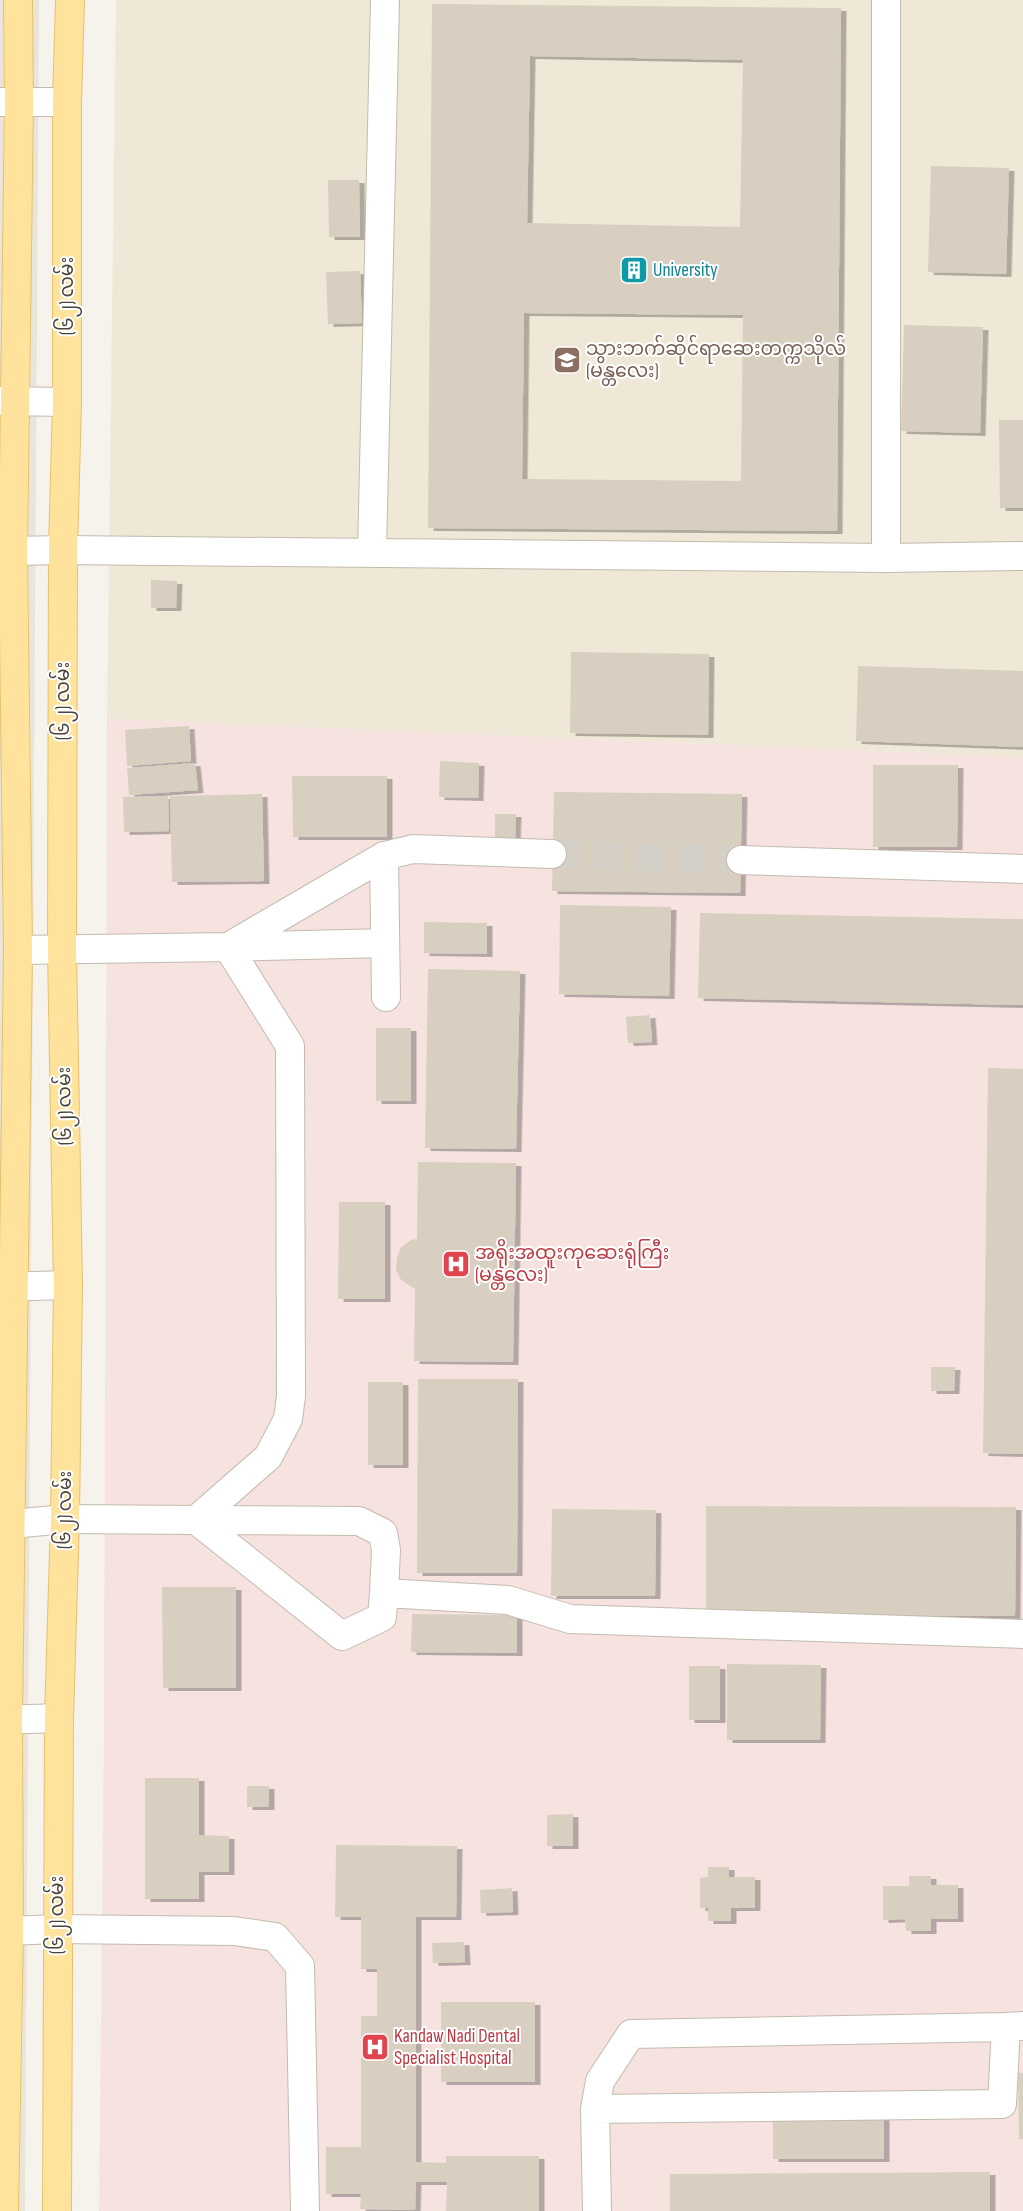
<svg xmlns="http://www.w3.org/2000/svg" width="1023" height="2211" font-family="'Sofia Sans Condensed','Noto Sans Myanmar',sans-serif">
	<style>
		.residential { fill: #eae5da }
		.education { fill: #efe8d6 }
		.medical { fill: #f6e3e0 }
		.building { fill: #d8cfc1; fill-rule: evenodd; filter: url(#shadow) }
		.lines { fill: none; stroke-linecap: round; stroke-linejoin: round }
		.minor-tunnel { stroke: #d4d0c8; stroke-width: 28; stroke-dasharray: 28 14; stroke-linecap: butt }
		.minor-casing { stroke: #c2bbae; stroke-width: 30 }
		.major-casing { stroke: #e6c16a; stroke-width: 30 }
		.minor { stroke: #fff; stroke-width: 28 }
		.major { stroke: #ffe39c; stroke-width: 28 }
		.labels { text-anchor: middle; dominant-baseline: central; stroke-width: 4; stroke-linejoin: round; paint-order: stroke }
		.culture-label { font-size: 19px; fill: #0d838f; stroke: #fff; text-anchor: start }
		.street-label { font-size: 19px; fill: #4b4439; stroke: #fff }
		.education-label { font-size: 19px; fill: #785e54; stroke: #fff; text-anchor: start }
		.health-label { font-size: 19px; fill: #be3a42; stroke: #fff; text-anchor: start }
	</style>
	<defs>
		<filter id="shadow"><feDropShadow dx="5.5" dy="3" stdDeviation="0" flood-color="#0004"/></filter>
	</defs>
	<rect width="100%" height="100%" fill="#f6f3ec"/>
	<path class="residential" d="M0 0H39L25 2211H0Z"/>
	<path class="education" d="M116 0H1023V757L107 719Z"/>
	<path class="medical" d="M107 719 1023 757V2211H99L104 1735Z"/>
	<path class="building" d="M432 4 841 8 837 531 428 528ZM530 56 743 60 740 227 527 223ZM524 313 743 315 741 481 522 479Z
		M931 166 1009 168 1006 274 928 272Z
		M328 180H359L360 237H329Z
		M360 271 362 323 328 324 326 272Z
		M904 325 983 327 980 433 901 431Z
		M999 420H1023V508H1000Z
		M151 580 177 581 176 608H151Z
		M571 652 709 654 708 735 570 733Z
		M858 666 1023 671V747L856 741Z
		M189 726 191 761 127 766 125 730Z
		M440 761 479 763 478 798 439 797Z
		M195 763 198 790 129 795 127 768Z
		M873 765H958L957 847H873Z
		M292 776H387V837H293Z
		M554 792 742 794 740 893 552 891Z
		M262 794 264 881 172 882 170 796Z
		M168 796 169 831 124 832 123 797Z
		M495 814H516L515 842H495Z
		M560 905 671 907 669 996 559 994Z
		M700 913 1023 919V1005L698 998Z
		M424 922 487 923V954L424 953Z
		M428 969 520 971 516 1149 425 1148Z
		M650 1015 652 1042 628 1043 626 1017Z
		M376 1028H411V1101H376Z
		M988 1068 1023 1069V1454L983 1453Z
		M418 1162 516 1163 513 1362 414 1361 415 1289 401 1280 396 1270 397 1258 401 1247 411 1240 417 1239Z
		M339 1202H385V1299H338Z
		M931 1367H955L954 1391H931Z
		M418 1379H518L517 1573H417Z
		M368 1382H403V1465H368Z
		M706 1506 1016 1507 1015 1616 706 1615Z
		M552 1509 656 1510 655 1596H551Z
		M162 1587H236V1688H163Z
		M412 1614 517 1615V1653L411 1652Z
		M727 1664 821 1665 820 1740H727Z
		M689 1666H720V1720H689Z
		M145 1778H199V1835L229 1836V1872H199V1899H145Z
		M247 1786H269V1807H247Z
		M573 1814V1846H547V1815Z
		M336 1845 457 1846 456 1917H416V2162L446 2163V2156H539V2211H446L447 2182H416L415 2210 360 2209 361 2194H326V2147H361V2016H377V1969H361V1917H335Z
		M708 1867H729V1877H755V1908H731V1921H708V1908H700V1878L708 1877Z
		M909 1876H931V1885H958V1919H931V1931H906L905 1919 883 1920V1886H909Z
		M512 1888 513 1912 481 1913 480 1890Z
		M464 1942 465 1962 433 1963 432 1943Z
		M441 2002H535V2082H441Z
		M1018 2073H1023V2139H1019Z
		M773 2116 884 2117V2159H773Z
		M990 2172V2211H670V2174Z"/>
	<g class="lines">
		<path class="minor-tunnel" d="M552 854 741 860"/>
		<g class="minor-casing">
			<path id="minor" d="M886 0V558
				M0 102H67
				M0 401 67 402
				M13 551 63 550 886 558 1023 556
				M372 552 385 0
				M384 856 386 997
				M741 860 1023 869
				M18 950 228 947 384 856 413 849 552 854
				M0 1287 68 1285
				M196 1520 342 1636 382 1617 384 1593 508 1600 570 1619 1023 1634
				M196 1520 359 1521 383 1533 386 1550 384 1593
				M12 1524 65 1519 196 1520 268 1457 288 1419 291 1396 290 1046 228 947 385 943
				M0 1720 59 1718
				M9 1931 56 1929 234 1931 275 1937 300 1966 305 2211
				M595 2109 600 2081 631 2034 1006 2027
				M597 2211 595 2109 1002 2104 1006 2027 1023 2026"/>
		</g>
		<g class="major-casing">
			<path id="major" d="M4 2211 9 1931 8 1720 18 950 13 551 19 102 18 0
				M57 2211 59 1718 65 1519 68 1285 62 950 63 550 67 402V102L70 0"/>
		</g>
		<use href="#minor" class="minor"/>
		<use href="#major" class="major"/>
	</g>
	<defs>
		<g id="building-square" transform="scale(1.4375)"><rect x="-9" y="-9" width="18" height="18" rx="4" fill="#0f9aa8" stroke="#fff"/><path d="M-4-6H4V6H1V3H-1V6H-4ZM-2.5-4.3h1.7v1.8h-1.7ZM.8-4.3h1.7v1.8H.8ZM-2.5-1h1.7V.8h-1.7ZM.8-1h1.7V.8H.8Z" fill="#fff"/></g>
		<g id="university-square" transform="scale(1.4375)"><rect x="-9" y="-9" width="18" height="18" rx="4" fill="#8d6e63" stroke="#fff"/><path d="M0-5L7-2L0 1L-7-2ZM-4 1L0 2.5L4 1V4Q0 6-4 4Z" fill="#fff"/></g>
		<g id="hospital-square" transform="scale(1.4375)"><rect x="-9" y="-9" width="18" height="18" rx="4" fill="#e0444e" stroke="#fff"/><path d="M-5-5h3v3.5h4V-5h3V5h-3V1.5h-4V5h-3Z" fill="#fff"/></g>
	</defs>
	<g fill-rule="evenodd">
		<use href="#building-square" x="634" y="270"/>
		<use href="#university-square" x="567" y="360"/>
		<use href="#hospital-square" x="456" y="1264"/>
		<use href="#hospital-square" x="375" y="2047"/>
	</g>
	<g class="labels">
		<g class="culture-label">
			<text x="653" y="270">University</text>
		</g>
		<g class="street-label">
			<text transform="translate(67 296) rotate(-90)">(၆၂) လမ်း</text>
			<text transform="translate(63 701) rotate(-90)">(၆၂) လမ်း</text>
			<text transform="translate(65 1106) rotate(-91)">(၆၂) လမ်း</text>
			<text transform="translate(65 1510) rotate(-89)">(၆၂) လမ်း</text>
			<text transform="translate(57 1915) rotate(-90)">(၆၂) လမ်း</text>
		</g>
		<g class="education-label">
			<text x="586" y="349">သွားဘက်ဆိုင်ရာဆေးတက္ကသိုလ်<tspan x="586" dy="22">(မန္တလေး)</tspan></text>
		</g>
		<g class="health-label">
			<text x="475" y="1253">အရိုးအထူးကုဆေးရုံကြီး<tspan x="475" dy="22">(မန္တလေး)</tspan></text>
			<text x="394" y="2036">Kandaw Nadi Dental<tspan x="394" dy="22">Specialist Hospital</tspan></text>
		</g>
	</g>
</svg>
